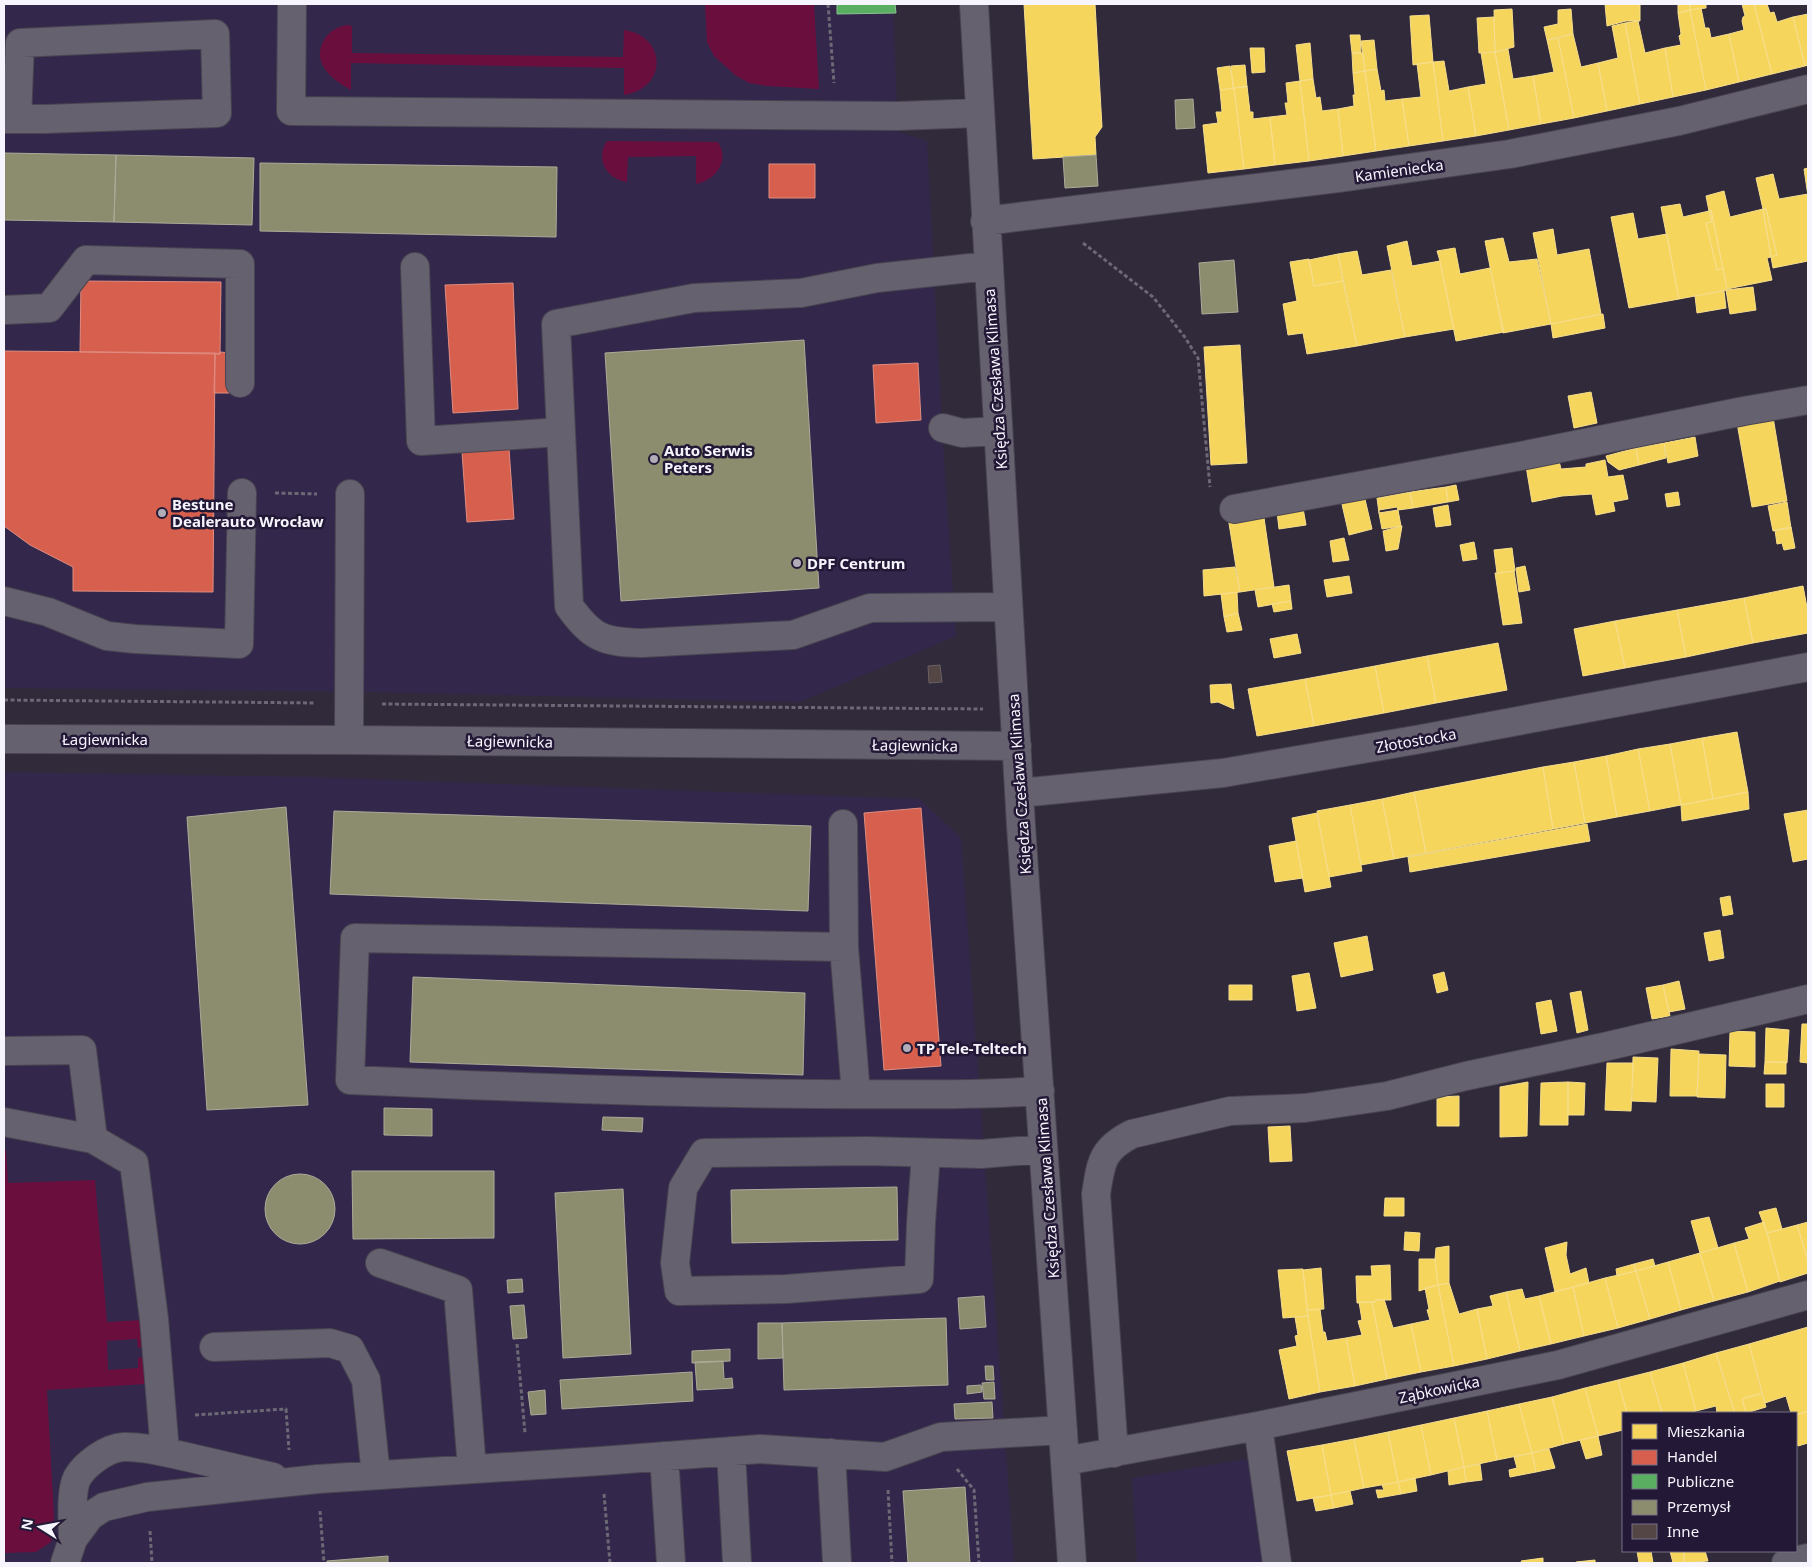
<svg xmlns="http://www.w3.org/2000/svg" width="1812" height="1567" font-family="'Noto Sans',sans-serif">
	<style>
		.built { fill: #33284b }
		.green { fill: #6a0e3e }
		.homes { fill: #f6d55c; stroke: #f6de8c }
		.shops { fill: #d6604d; stroke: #e08c82 }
		.public { fill: #5aae61; stroke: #89c390 }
		.industry { fill: #8c8c6e; stroke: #acab99 }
		.building { fill: #534645; stroke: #6b6265 }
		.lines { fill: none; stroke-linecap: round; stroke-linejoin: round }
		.minor-casing { stroke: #494551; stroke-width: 30 }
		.path { stroke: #6c6875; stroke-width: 3; stroke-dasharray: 4 2.5; stroke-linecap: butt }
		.minor { stroke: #66616f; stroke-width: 28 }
		.poi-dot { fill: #b1adb8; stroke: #231937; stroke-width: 2 }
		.labels { text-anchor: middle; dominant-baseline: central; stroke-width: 5; stroke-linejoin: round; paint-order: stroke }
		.street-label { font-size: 15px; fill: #f6f4fc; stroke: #231937 }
		.poi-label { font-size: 15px; font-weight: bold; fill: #f6f4fc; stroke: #231937; text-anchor: start }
	</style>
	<rect width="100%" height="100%" fill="#302a3b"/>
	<path class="built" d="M4 4H893L898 132 927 141 943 444 956 636 800 702 374 692 4 688Z
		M4 772 309 777 919 799 961 838 1014 1563H4Z
		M1245 1459 1255 1467 1267 1563H1137L1132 1478Z"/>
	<path class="green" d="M705 4H814L819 89 767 86 749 83 735 75 714 56 707 42Z
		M347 25 352 26V53L623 57 624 30C667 36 668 88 624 95V68L351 63V90C332 80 311 63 324 40 329 31 337 27 347 25Z
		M607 141 718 142C730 161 716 180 696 184V156L628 157 627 182C606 179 595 158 607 141Z
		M4 1150H6L8 1183 95 1180 107 1322 143 1320 144 1347 138 1348 137 1339 107 1341 108 1370 138 1368V1358L144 1357 146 1384 47 1390 54 1517 51 1542 36 1552 4 1553Z"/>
	<path class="homes" d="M1024 4H1095L1102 127 1095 137 1096 155 1033 159Z
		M1605 4H1640V21H1626L1607 26Z
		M1678 4H1690V10L1678 13Z
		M1690 4H1706V8L1690 10Z
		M1742 4H1754L1772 74 1739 82 1729 34 1744 30 1742 21 1743 17 1745 16Z
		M1754 4H1767L1770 13 1774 12 1777 22 1793 17 1805 66 1772 74Z
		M1701 8 1705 28H1709L1711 38 1729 34 1739 82 1706 90 1690 10Z
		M1512 9 1514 47 1495 52 1494 10Z
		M1571 9 1573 34 1547 40 1544 27 1558 24V10Z
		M1690 10 1706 90 1673 97 1665 48 1681 45 1679 36 1681 34 1678 13Z
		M1808 14V65L1805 66 1793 17Z
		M1429 15 1433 62 1413 65 1410 16Z
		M1494 17 1495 52 1479 53 1477 18Z
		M1638 21 1645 53 1665 48 1673 97 1640 104 1625 23Z
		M1625 23 1640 104 1607 111 1598 63 1618 58 1612 26Z
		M1573 34 1581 67 1598 63 1607 111 1574 118 1558 38Z
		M1350 35H1360L1361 53H1352Z
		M1558 38 1574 118 1541 124 1533 76 1554 72 1547 40Z
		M1374 40 1377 69 1365 71 1361 41Z
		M1310 43 1313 79 1300 81 1296 45Z
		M1250 48H1264L1265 72 1252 73Z
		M1508 49 1513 79 1533 76 1541 124 1509 130 1495 52Z
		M1495 52 1509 130 1476 136 1468 87 1486 84 1481 53Z
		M1352 53H1363L1365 71 1353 73Z
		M1444 61 1449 91 1468 87 1476 136 1443 141 1433 62Z
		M1433 62 1443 141 1409 146 1402 99 1421 97 1417 64Z
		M1245 65 1247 87 1233 88 1231 66Z
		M1230 66 1234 88 1220 90 1217 68Z
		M1377 69 1381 91 1384 90 1385 101 1402 99 1409 146 1376 151 1365 71Z
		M1365 71 1376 151 1343 156 1338 109 1354 106 1353 95H1355L1353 73Z
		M1313 79 1316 98 1320 97 1322 111 1338 109 1343 156 1309 161 1300 81Z
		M1300 81 1309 161 1275 165 1270 117 1287 115 1285 103H1288L1286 83Z
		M1247 86 1250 112H1253V119L1270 117 1275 165 1244 169 1234 88Z
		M1234 88 1244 169 1208 173 1203 125 1218 123 1216 112H1222L1220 90Z
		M1808 168V196L1804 169Z
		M1773 174 1779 199 1808 194V261L1773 268 1771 257 1777 255 1766 209H1763L1756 178Z
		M1724 191 1730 217 1763 209 1771 257 1767 258 1772 280 1727 289 1711 210 1709 211 1706 196Z
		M1680 204 1683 217 1709 211 1712 222 1706 223 1717 270 1723 268 1727 290 1679 299 1661 207Z
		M1763 209H1766L1777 255 1771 257Z
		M1711 210 1723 268 1717 270 1706 223 1712 222 1709 211Z
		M1633 213 1638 239 1667 234 1679 299 1629 308 1611 217Z
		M1553 229 1557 255 1589 249 1601 314 1551 324 1533 233Z
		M1503 238 1509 262 1537 259 1551 324 1503 333 1485 241Z
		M1407 241 1412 266 1440 261 1454 329 1405 337 1387 246Z
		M1455 248 1460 274 1490 268 1504 332 1456 341 1440 261 1437 251Z
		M1357 251 1362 275 1391 270 1405 337 1357 346 1338 254Z
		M1338 254 1343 281 1314 286 1309 260Z
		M1309 259 1314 286 1343 281 1357 346 1307 354 1303 333 1288 335 1283 304 1297 301 1290 262Z
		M1753 287 1756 310 1730 314 1726 290Z
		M1724 291 1726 308 1697 313 1695 296Z
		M1603 314 1605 328 1553 338 1551 324Z
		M1240 345 1247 463 1211 465 1204 347Z
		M1591 392 1597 423 1574 428 1568 396Z
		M1773 417 1787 501 1752 507 1737 423Z
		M1695 437 1698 456 1668 463 1664 443Z
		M1664 443 1666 458 1639 465 1636 448Z
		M1636 448 1639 465 1619 470 1608 462 1606 456Z
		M1605 460 1608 477 1623 475 1628 499 1613 502 1615 511 1596 515 1592 494 1562 496 1532 502 1526 466 1559 461 1561 469 1586 467V464Z
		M1456 485 1459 500 1448 502 1446 487Z
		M1446 487 1448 502 1413 508 1410 492Z
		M1410 492 1413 508 1398 510 1397 507 1379 510V513L1377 498Z
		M1678 492 1680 505 1667 507 1665 494Z
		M1364 495 1372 529 1349 535 1341 500Z
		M1787 502 1791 528 1773 531 1768 506Z
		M1448 505 1451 525 1436 527 1433 508Z
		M1303 508 1306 525 1279 529 1277 512Z
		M1398 510 1401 526 1382 529 1379 513Z
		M1263 511 1274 587 1240 592 1228 517Z
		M1401 526H1402L1398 549 1386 551 1383 531Z
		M1791 527 1795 548 1784 550 1782 543 1777 544 1775 530Z
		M1344 538 1349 560 1333 562 1330 541Z
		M1474 542 1477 559 1463 561 1460 545Z
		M1512 548 1515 571 1497 573 1494 550Z
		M1525 566 1530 590 1519 592 1516 568Z
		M1235 567 1240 592 1204 596 1203 570Z
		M1514 571 1522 623 1503 625 1495 573Z
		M1349 576 1352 593 1327 597 1324 580Z
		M1289 585 1291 601 1258 607 1255 590Z
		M1803 586 1808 613V633L1753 643 1744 598Z
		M1237 592 1238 613 1224 617 1221 594Z
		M1744 598 1753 643 1686 657 1677 610Z
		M1291 601 1292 609 1274 612 1272 604Z
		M1677 610 1686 657 1625 668 1615 621Z
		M1238 613 1242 630 1227 632 1224 617Z
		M1615 621 1625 668 1583 676 1574 629Z
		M1297 634 1301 653 1274 658 1270 639Z
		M1498 643 1507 690 1436 703 1427 656Z
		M1427 656 1436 703 1384 713 1375 666Z
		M1375 666 1384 713 1314 726 1305 679Z
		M1305 679 1314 726 1257 736 1248 689Z
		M1231 684 1234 709 1218 702 1211 703 1210 685Z
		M1737 732 1748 792 1713 799 1702 738Z
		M1702 738 1713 799 1681 805 1670 744Z
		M1670 744 1681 805 1650 811 1638 749Z
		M1638 749 1650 811 1617 817 1606 756Z
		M1606 756 1617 817 1585 823 1574 762Z
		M1574 762 1585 823 1553 829 1543 767Z
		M1543 767 1553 829 1426 853 1414 792Z
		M1414 792 1426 853 1394 859 1382 799Z
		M1748 792 1749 809 1682 821 1681 805Z
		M1382 799 1394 859 1361 865 1350 805Z
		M1350 805 1362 871 1329 877 1317 811Z
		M1808 810V859L1793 862 1784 814Z
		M1317 813 1331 887 1305 892 1292 818Z
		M1587 824 1590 841 1410 872 1408 857Z
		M1296 841 1303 878 1275 882 1269 846Z
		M1730 896 1733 914 1723 916 1720 898Z
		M1720 930 1724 958 1709 961 1704 933Z
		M1367 936 1373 970 1341 977 1334 943Z
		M1444 972 1448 990 1437 993 1433 975Z
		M1309 973 1316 1008 1297 1011 1292 976Z
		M1679 981 1685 1009 1669 1012 1663 985Z
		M1229 985H1252V1000H1229Z
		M1663 985 1670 1016 1652 1019 1646 988Z
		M1581 991 1588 1030 1577 1033 1570 993Z
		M1551 1000 1557 1031 1541 1034 1536 1003Z
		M1802 1024H1808V1063L1800 1062Z
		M1766 1028 1789 1030 1787 1063 1765 1062Z
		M1730 1031 1755 1032V1067L1729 1066Z
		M1671 1049 1699 1051 1697 1096H1670Z
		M1699 1054 1726 1055 1725 1098 1697 1097Z
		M1633 1057 1658 1058 1656 1102 1632 1101Z
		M1765 1062H1786V1074H1764Z
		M1607 1063H1633L1631 1111 1605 1110Z
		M1528 1082 1527 1136 1500 1137V1087Z
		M1568 1082 1585 1083 1584 1115H1568Z
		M1568 1082V1125H1540L1541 1083Z
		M1766 1084H1784V1107H1766Z
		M1459 1096V1126H1437V1097Z
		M1290 1126 1292 1161 1270 1162 1268 1127Z
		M1385 1198H1404V1216H1384Z
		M1776 1208 1782 1229 1767 1233 1759 1212Z
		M1709 1217 1718 1248 1700 1253 1691 1221Z
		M1764 1222 1780 1281 1748 1292 1734 1243 1749 1239 1745 1228Z
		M1808 1222V1260L1797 1225Z
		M1797 1225 1808 1260V1273L1780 1282 1767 1233Z
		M1405 1232 1420 1233 1419 1251 1404 1250Z
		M1567 1242 1566 1255 1570 1274 1586 1268 1589 1283 1555 1292 1545 1248Z
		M1734 1243 1748 1292 1714 1301 1700 1253Z
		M1449 1246V1283L1438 1285 1435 1259 1436 1248Z
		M1700 1253 1714 1301 1681 1310 1668 1262Z
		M1419 1259H1435L1438 1285 1419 1291Z
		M1653 1259 1655 1266 1636 1271 1634 1264Z
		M1668 1262 1681 1310 1650 1319 1636 1271Z
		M1634 1264 1636 1271 1617 1276 1616 1269Z
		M1390 1265 1391 1300H1376L1375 1302 1357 1303 1356 1276H1372L1371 1266Z
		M1321 1268 1324 1309 1307 1310 1303 1270Z
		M1303 1269 1308 1316 1283 1318 1278 1270Z
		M1636 1271 1650 1319 1618 1328 1605 1278Z
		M1605 1278 1618 1328 1584 1336 1573 1287Z
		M1449 1283 1459 1314 1477 1309 1487 1359 1454 1366 1438 1285Z
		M1438 1285 1454 1366 1421 1372 1411 1324 1430 1320 1427 1310 1429 1309 1425 1288Z
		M1573 1287 1584 1336 1551 1344 1539 1296Z
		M1522 1289 1525 1299 1539 1296 1551 1344 1520 1351 1506 1292Z
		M1506 1292 1520 1351 1487 1359 1477 1309 1493 1306 1490 1296Z
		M1384 1299 1393 1328 1411 1324 1421 1372 1387 1379 1372 1302H1375L1376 1300Z
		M1359 1302H1372L1387 1379 1355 1386 1346 1338 1362 1335 1358 1321 1362 1320Z
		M1320 1309 1323 1332H1325L1327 1341 1346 1338 1355 1386 1320 1392 1307 1310Z
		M1308 1316 1320 1392 1289 1399 1279 1350 1297 1346 1295 1336 1298 1335 1295 1317Z
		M1808 1327V1411L1796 1415V1413H1791L1786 1396 1765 1403 1749 1344Z
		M1749 1344 1762 1393 1742 1399 1746 1413H1735L1716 1353Z
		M1716 1353 1723 1376 1735 1413H1717L1716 1406 1696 1411 1683 1363Z
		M1683 1363 1696 1411 1688 1413H1662L1650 1372Z
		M1650 1372 1662 1413H1627L1618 1380Z
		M1618 1380 1627 1413H1623V1430L1598 1436 1585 1388Z
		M1585 1388 1598 1436 1564 1444 1552 1397Z
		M1762 1393 1766 1407 1746 1413 1742 1399Z
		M1552 1397 1564 1444 1532 1453 1519 1404Z
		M1519 1404 1532 1453 1497 1460 1487 1411Z
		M1487 1411 1497 1460 1464 1467 1454 1418Z
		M1808 1411V1443L1798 1446 1796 1439V1415Z
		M1454 1418 1464 1467 1431 1475 1421 1425Z
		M1421 1425 1431 1475 1398 1482 1388 1432Z
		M1388 1432 1398 1482 1364 1488 1354 1439Z
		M1598 1436 1602 1455 1586 1459 1580 1440Z
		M1354 1439 1364 1488 1331 1495 1322 1445Z
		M1322 1445 1331 1495 1297 1501 1287 1451Z
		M1549 1449 1555 1468 1536 1472 1532 1453Z
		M1532 1453 1536 1472 1510 1477 1509 1470 1517 1468 1514 1457Z
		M1480 1464 1482 1480 1466 1482 1464 1467Z
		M1464 1467 1466 1482 1449 1485 1448 1471Z
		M1415 1478 1417 1491 1401 1494 1398 1482Z
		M1398 1482 1401 1494 1378 1498 1376 1490H1384L1382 1485Z
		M1350 1491 1353 1504 1334 1508 1331 1495Z
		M1331 1495 1334 1508 1316 1511 1313 1498Z
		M1637 1551H1651L1653 1563H1639Z
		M1670 1551H1684V1563H1673Z
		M1684 1551H1705L1708 1561 1684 1563Z
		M1543 1558V1563H1522L1521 1561Z
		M1595 1560V1563H1576V1562Z"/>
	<path class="shops" d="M769 164H815V198H769Z
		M81 281 221 282 220 354 80 352Z
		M513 283 518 409 453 413 445 285Z
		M4 351 215 353 213 592 73 591V567L30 545 4 526Z
		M220 352 230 353 229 393H214L215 353 220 354Z
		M918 363 921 420 876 423 873 365Z
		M509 449 514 519 467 522 462 452Z
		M921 808 941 1066 884 1070 864 813Z"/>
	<path class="public" d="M837 4H895L896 13 837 14Z"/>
	<path class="industry" d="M1193 99 1195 128 1176 129 1175 100Z
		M4 153 116 155 114 222 4 220Z
		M116 155 254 158 252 225 114 222Z
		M1096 155 1098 186 1065 188 1063 157Z
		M260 163 557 167 556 237 260 231Z
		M1234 260 1238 312 1202 314 1199 263Z
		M804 340 819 588 621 601 605 353Z
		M286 807 308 1105 207 1110 187 817Z
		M334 811 811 826 808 911 330 894Z
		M413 977 805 993 803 1075 410 1062Z
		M384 1108 432 1109V1136L384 1135Z
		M603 1117 643 1118 642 1132 602 1130Z
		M352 1171H494V1238L353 1239Z
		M265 1209a35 35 0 1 1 70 0a35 35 0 1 1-70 0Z
		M897 1187 898 1240 732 1243 731 1190Z
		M623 1189 631 1354 563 1358 555 1193Z
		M522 1279 523 1292 508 1293 507 1280Z
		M984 1296 986 1327 960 1329 958 1298Z
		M524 1305 527 1338 513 1339 510 1306Z
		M946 1318 948 1385 784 1390 782 1323Z
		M758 1323H782L783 1358 758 1359Z
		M730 1349V1361L692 1363V1351Z
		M723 1361 724 1379 732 1378 733 1388 697 1390 695 1362Z
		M985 1366H993L994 1380H986Z
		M692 1372 693 1401 562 1409 560 1380Z
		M994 1382 995 1399H984L982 1383Z
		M981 1385 982 1392 967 1394V1386Z
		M545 1390 546 1414 531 1415 528 1392Z
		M992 1402 993 1418 955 1419 954 1404Z
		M965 1487 970 1563H908L903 1491Z
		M388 1556V1563H327V1561Z"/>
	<path class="building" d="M940 665 942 682 929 683 928 666Z"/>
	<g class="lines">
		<g class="minor-casing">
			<path id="minor" d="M292 4 291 111 898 116 979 113
				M974 4 1021 826 1072 1563
				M4 119H45L217 113 215 34 20 43 17 119
				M985 221 1338 178 1510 154 1679 121 1808 89
				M988 266 877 278 801 293 694 298 556 324 569 606C592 638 603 642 642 643L793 635 870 608 1008 607
				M415 267 421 441 561 432
				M4 310 49 308 86 260 240 264V383
				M943 428 962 433 998 431
				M1234 509 1526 455 1744 411 1808 400
				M4 601 48 612 107 636 135 639 239 644 242 493
				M4 739 349 740 1017 746
				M349 740 350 494
				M1020 793 1223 773 1421 739 1808 667
				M843 824 844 947
				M4 1051 82 1050 93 1139
				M856 1094 844 947 355 938 350 1080C505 1087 659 1093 814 1094 890 1094 965 1096 1040 1091
				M4 1122 93 1139 134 1163 154 1319 165 1452
				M926 1153 921 1223 919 1279 786 1289 679 1291 675 1263 683 1188 704 1153 866 1151 981 1154 1043 1149
				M380 1263 458 1290 472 1469
				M214 1347 330 1343 350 1349 366 1380 376 1475
				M1258 1426 1277 1563
				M731 1451 737 1563
				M831 1453 837 1563
				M1114 1453 1096 1194C1101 1162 1102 1149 1132 1134L1230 1111 1305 1108 1387 1096 1466 1076 1604 1047 1808 999
				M664 1456 671 1563
				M1065 1461 1258 1426 1558 1365 1808 1295
				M73 1539C73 1522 70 1493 77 1478 85 1464 107 1448 123 1447 145 1446 167 1453 187 1457 216 1464 244 1470 273 1477
				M65 1563 73 1539 90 1516 104 1507 147 1497 318 1479 601 1461 760 1449 885 1457 941 1437 1063 1430
				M1786 1563 1808 1558"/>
		</g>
		<path class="path" d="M828 4 834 83
			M1083 243 1153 297 1184 336 1198 358 1210 487
			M275 493 317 494
			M4 700 316 703
			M382 704 983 709
			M517 1344 525 1433
			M195 1415 286 1409 289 1450
			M957 1469 974 1490 979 1563
			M888 1490 892 1563
			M604 1494 610 1563
			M320 1511 324 1563
			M150 1531 152 1563"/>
		<use href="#minor" class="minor"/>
	</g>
	<g class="poi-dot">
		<circle cx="654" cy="459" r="5"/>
		<circle cx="162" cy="513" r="5"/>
		<circle cx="797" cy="563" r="5"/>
		<circle cx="907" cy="1048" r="5"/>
	</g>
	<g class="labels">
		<g class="street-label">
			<text transform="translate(1399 170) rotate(-8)">Kamieniecka</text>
			<text transform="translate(995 379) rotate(-94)">Księdza Czesława Klimasa</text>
			<text x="105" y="739">Łagiewnicka</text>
			<text transform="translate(1416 740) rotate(-10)">Złotostocka</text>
			<text transform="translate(510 741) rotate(1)">Łagiewnicka</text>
			<text transform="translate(915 745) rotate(1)">Łagiewnicka</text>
			<text transform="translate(1019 784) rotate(-94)">Księdza Czesława Klimasa</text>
			<text transform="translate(1047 1188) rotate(-94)">Księdza Czesława Klimasa</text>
			<text transform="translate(1439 1389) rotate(-12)">Ząbkowicka</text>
		</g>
		<g class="poi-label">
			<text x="664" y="450">Auto Serwis<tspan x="664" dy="17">Peters</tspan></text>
			<text x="172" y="504">Bestune<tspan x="172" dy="17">Dealerauto Wrocław</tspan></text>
			<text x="807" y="563">DPF Centrum</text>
			<text x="917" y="1048">TP Tele-Teltech</text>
		</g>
	</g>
	<rect width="1812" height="1567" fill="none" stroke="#f6f4fc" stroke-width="10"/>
	<rect x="1622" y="1412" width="175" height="140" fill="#231937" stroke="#777186"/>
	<rect x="1632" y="1424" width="25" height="15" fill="#f6d55c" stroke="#777186"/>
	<text x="1667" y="1437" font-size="15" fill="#f6f4fc">Mieszkania</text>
	<rect x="1632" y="1450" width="25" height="15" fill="#d6604d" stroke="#777186"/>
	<text x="1667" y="1462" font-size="15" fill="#f6f4fc">Handel</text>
	<rect x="1632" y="1474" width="25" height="15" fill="#5aae61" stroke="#777186"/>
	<text x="1667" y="1487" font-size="15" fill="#f6f4fc">Publiczne</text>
	<rect x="1632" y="1500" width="25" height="15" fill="#8c8c6e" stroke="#777186"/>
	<text x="1667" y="1512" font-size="15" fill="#f6f4fc">Przemysł</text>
	<rect x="1632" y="1524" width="25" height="15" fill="#534645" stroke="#777186"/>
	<text x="1667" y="1537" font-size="15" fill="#f6f4fc">Inne</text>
	<g transform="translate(40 1527) rotate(281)" stroke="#231937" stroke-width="4" paint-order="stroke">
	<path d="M0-4L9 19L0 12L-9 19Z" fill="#f6f4fc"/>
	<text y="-8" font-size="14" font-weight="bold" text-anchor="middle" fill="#f6f4fc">N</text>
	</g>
</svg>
